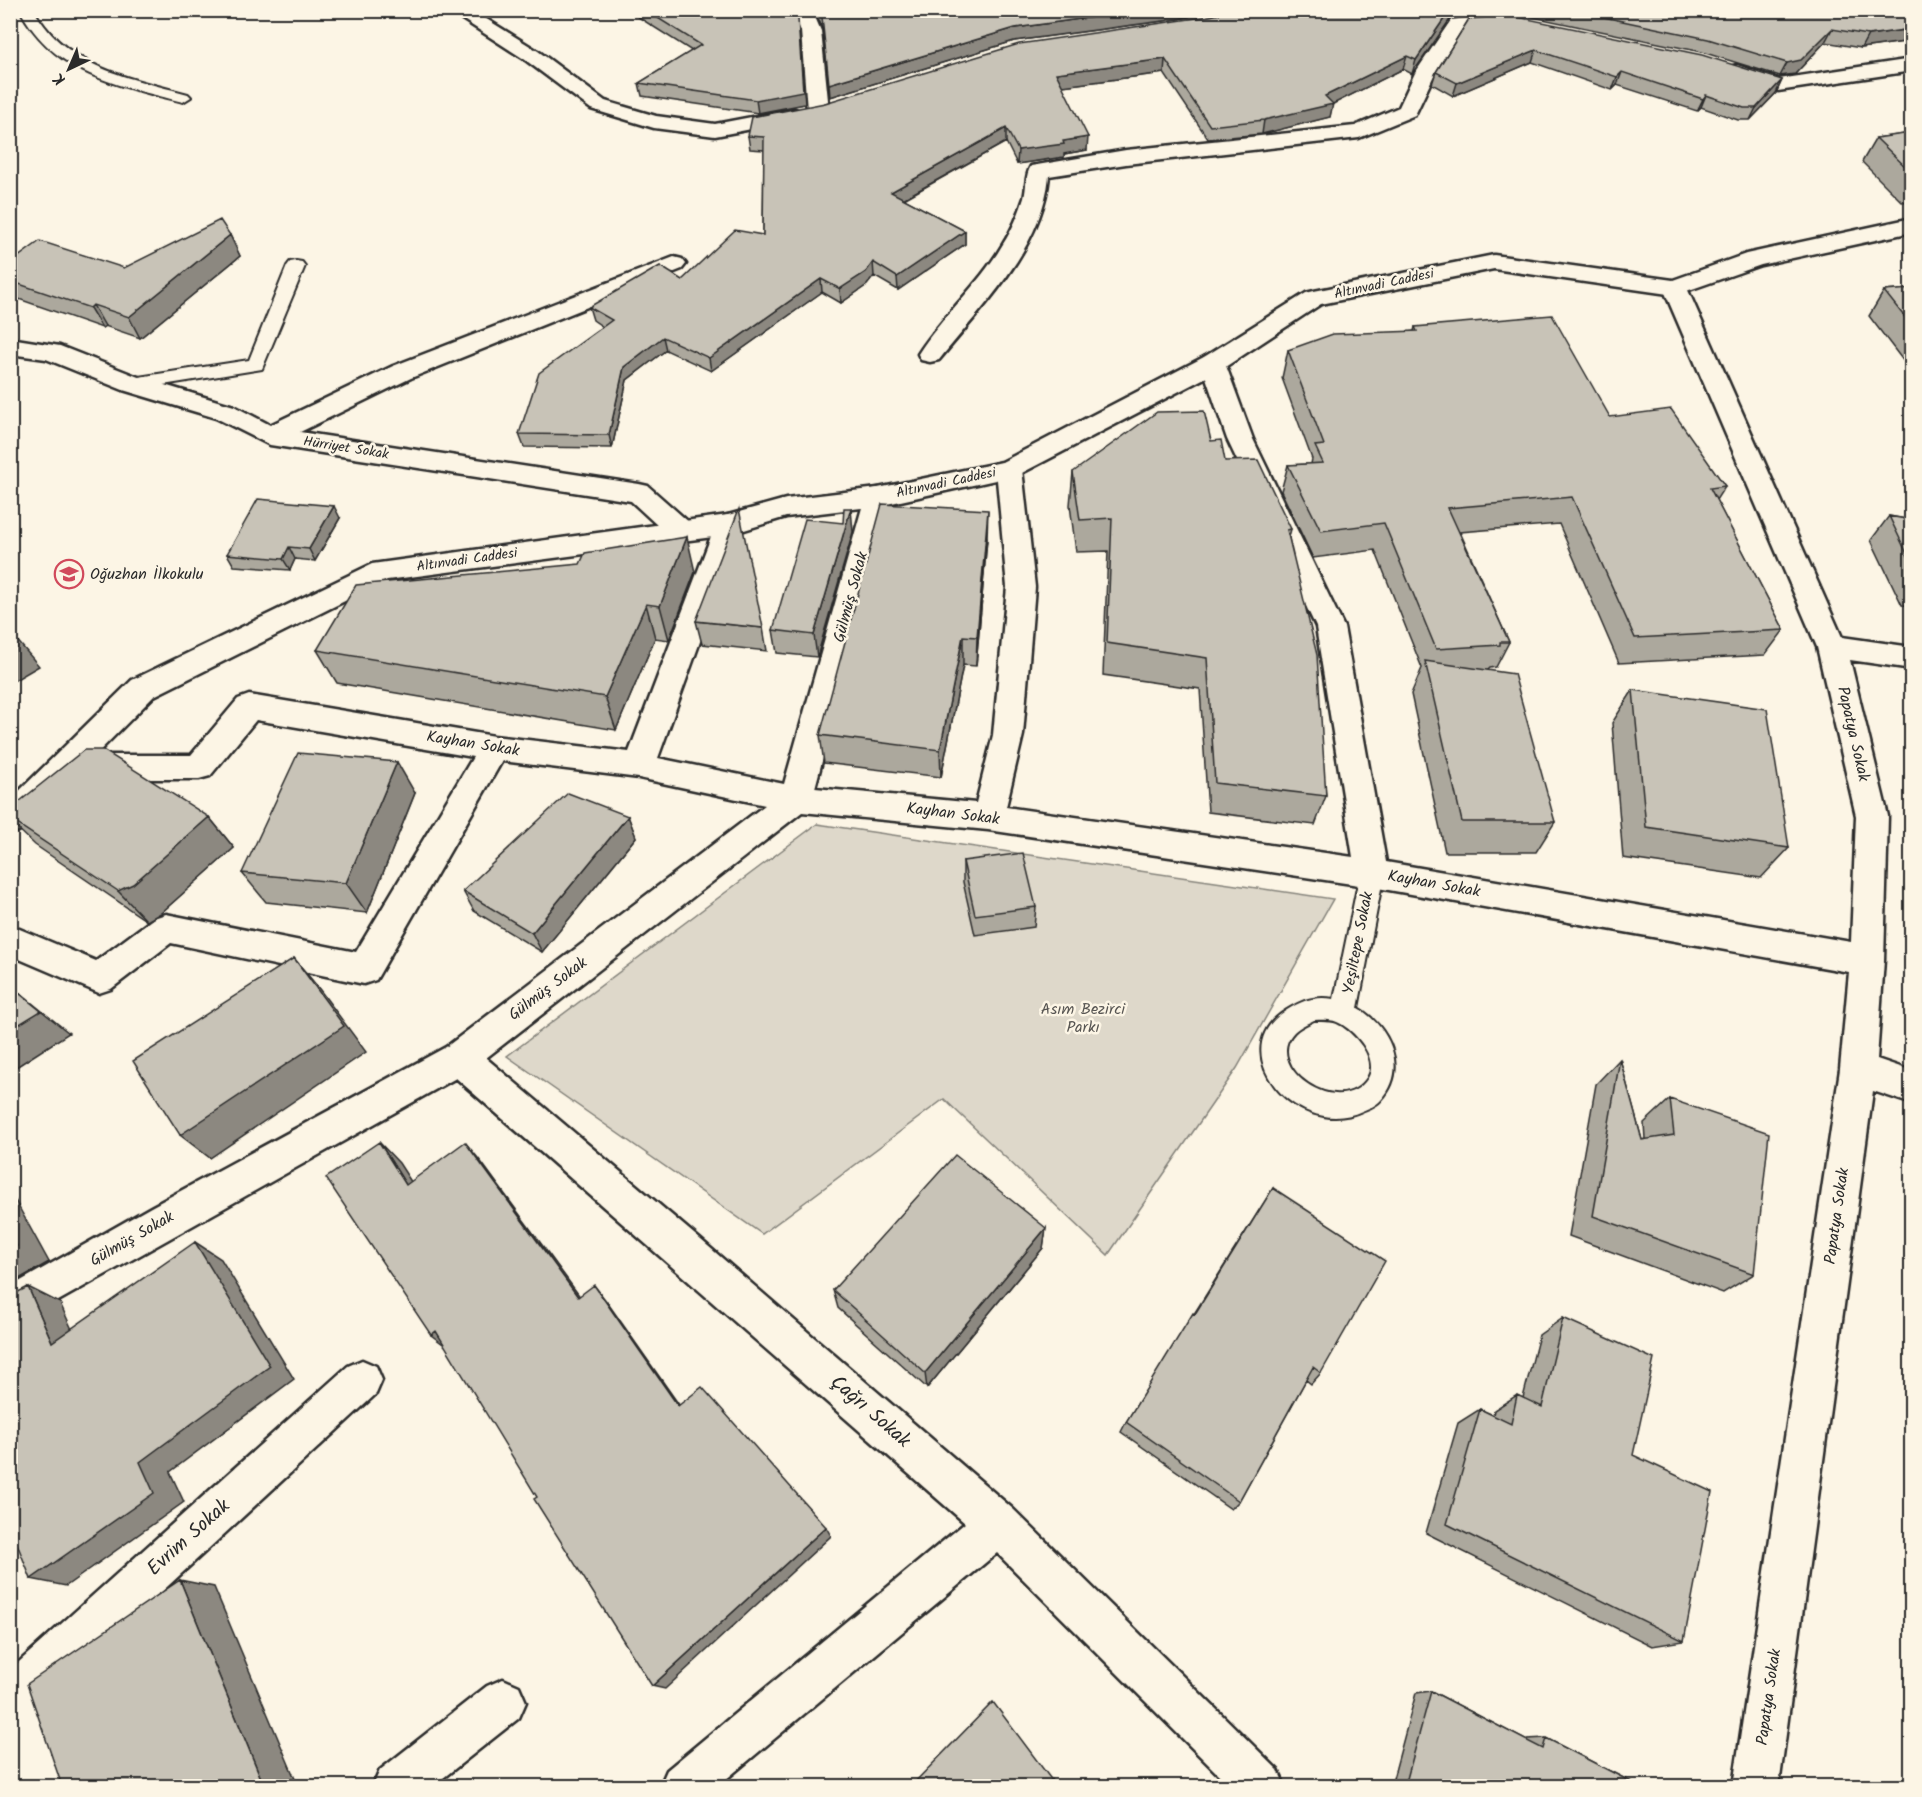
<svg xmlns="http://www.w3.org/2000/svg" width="1922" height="1797" font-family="Kalam,sans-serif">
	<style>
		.green { fill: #ded8ca; stroke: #84827a; stroke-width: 1.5 }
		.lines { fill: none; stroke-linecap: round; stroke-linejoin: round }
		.lane-casing { stroke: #2b2b2b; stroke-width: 4 }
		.street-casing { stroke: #2b2b2b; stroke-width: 5 }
		.secondary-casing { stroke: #2b2b2b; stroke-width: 5 }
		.lane { fill: #fcf5e5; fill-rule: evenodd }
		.street { fill: #fcf5e5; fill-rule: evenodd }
		.secondary { fill: #fcf5e5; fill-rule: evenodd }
		.wall { fill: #aca89d; stroke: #2b2b2b; stroke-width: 1.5 }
		.shaded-wall { fill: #8c8880; stroke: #2b2b2b; stroke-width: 1.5 }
		.building { fill: #c8c3b7; stroke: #2b2b2b; stroke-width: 1.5 }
		.labels { text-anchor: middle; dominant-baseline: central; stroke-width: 5; stroke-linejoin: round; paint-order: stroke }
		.far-street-label { font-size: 14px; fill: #2b2b2b; stroke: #fcf5e5 }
		.poi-label { font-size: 16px; fill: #2b2b2b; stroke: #fcf5e5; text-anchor: start }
		.street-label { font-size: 16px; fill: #2b2b2b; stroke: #fcf5e5 }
		.park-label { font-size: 16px; fill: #585653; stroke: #fcf5e5 }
		.near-street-label { font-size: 20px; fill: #2b2b2b; stroke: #fcf5e5 }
	</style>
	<rect width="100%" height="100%" fill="#fcf5e5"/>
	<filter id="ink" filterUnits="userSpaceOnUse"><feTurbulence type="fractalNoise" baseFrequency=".0167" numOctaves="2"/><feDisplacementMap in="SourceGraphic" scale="12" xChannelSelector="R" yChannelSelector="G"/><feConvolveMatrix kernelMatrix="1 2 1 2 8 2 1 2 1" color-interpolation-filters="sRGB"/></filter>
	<g filter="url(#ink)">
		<path class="green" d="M817 824 1333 899 1237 1068 1108 1255 944 1099 762 1234 507 1056Z"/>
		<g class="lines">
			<g class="lane-casing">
				<path id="lane" d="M20 10H34C66 68 130 78 188 94L191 97 183 102C117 85 55 75 20 10Z
					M296 261 302 262 305 266 262 369 132 390 126 388 123 384 126 380 132 378 249 360 287 266 290 262Z
					M1372 863 1380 866 1384 873 1358 1008C1390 1027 1409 1069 1381 1100 1376 1106 1369 1108 1362 1111 1298 1141 1220 1050 1287 1010 1303 1000 1315 996 1334 999L1360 873 1364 866ZM1314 1020C1321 1020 1330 1019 1337 1022 1354 1029 1380 1058 1368 1078 1339 1122 1261 1066 1294 1032 1299 1027 1308 1023 1314 1020Z"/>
			</g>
			<g class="street-casing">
				<path id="street" d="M448 10H472L538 51 605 101 656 116 715 124 794 109 801 111 805 115 801 119 794 121 715 136 654 128 591 109 524 59Z
					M792 10H812L821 31 829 110 825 114 818 116 811 114 807 110 801 31Z
					M1504 13 1518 17 1521 21 1518 25 1464 29 1435 73 1415 115 1359 138 1126 164 1049 176C1042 248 983 306 939 360L930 362 921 360 918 354C943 315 980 284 1003 244 1012 230 1019 214 1024 198 1027 187 1025 175 1031 166L1126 150 1355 126 1399 107 1415 73 1451 20Z
					M1912 59V71L1778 91 1730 75 1727 71 1730 67 1737 65 1779 79Z
					M674 257 682 259 686 264 682 269 411 378 300 432 639 484 648 486 691 524 695 531 691 538 681 541 671 538 631 501 270 445 216 418 123 390 46 359 10 354V338L60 346 141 378 234 406 270 425 393 366Z
					M1675 281 1683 283 1687 288 1842 637 1912 647V669L1850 660 1888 816 1884 960 1877 1059 1912 1071V1104L1873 1091 1779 1786H1733L1840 1069 1849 972 1372 887 988 830 802 812 486 1058 701 1240 1013 1509 1278 1770 1285 1786H1230L997 1553 718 1786H660L667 1770 965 1523 456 1078 10 1328V1287L151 1207 446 1047 765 805 639 778 502 761 376 980 364 984 171 943 111 989 99 993 10 955V925L96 961 154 918 166 914 356 952 473 757 256 720 210 776 199 779H87L76 776 71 767 76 758 87 755H191L238 699 249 695 494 736 629 752 718 518 728 515 738 518 742 525 658 758 784 784 865 497 868 490 878 488 888 490 891 497 815 788 976 803 993 735 1007 587 996 469 1000 463 1009 460 1018 463 1022 469 1035 587 1023 735 1006 807 1353 857 1316 627 1227 439 1201 363 1204 357 1213 355 1222 357 1225 363 1253 439 1344 627 1386 862 1851 942 1856 816 1817 647 1663 288 1667 283Z
					M362 1360 376 1366 382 1380 376 1394 26 1717 10 1723V1670L348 1366Z
					M503 1679 519 1686 526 1702 519 1718 433 1786H373L380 1770 487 1686Z"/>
			</g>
			<g class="secondary-casing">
				<path id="secondary" d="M1912 218V232L1761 265 1675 295 1494 269 1321 304 1222 369 1018 475 878 506 786 517 728 535 387 580 154 696 21 830 10 834V800L132 680 372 564 728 515 786 499 878 488 1002 462 1204 357 1306 293 1314 291 1494 255 1673 280 1746 254Z
					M10 1662 26 1668 65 1786H19L10 1759Z"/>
			</g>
			<use href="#lane" class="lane"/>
			<use href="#street" class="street"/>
			<use href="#secondary" class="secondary"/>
		</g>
		<path class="wall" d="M627 10H794L805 104 758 113 642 96 639 83 692 51Z
			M815 10H1205L1201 14 1178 19 1014 41 830 97 823 30Z
			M1222 10H1911V46H1909L1904 42 1861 48 1825 42 1795 74 1780 76 1702 52 1504 11 1451 18 1412 74 1403 69 1332 104 1330 117 1262 134 1208 139 1164 73 1062 86 1087 150 1064 154V157L1017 164 1006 142 904 199 965 231V244L898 290 874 276 867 285 841 303 822 292 711 371 666 350 627 380 612 448 524 447 519 434 603 327 593 320 589 307 682 280 763 235 764 150 750 149 748 136 825 103 1210 16 1219 14Z
			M1469 19 1782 80 1776 93 1750 120H1738L1701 107 1697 111 1617 85 1612 90 1532 62 1453 96 1432 84 1436 72Z
			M1911 133V201L1902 202 1862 162 1876 138Z
			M230 235 240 256 140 338 105 326 102 328 10 296V263L124 268Z
			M1911 289V371L1869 316 1884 291Z
			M1415 327 1610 417 1725 486 1716 500 1784 630 1765 655 1619 663 1559 524 1460 532 1509 642 1496 667 1490 668 1488 670 1555 822 1536 852H1445L1411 694 1422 668 1375 550 1313 558 1281 491 1288 465 1311 464 1312 459 1282 378 1288 350 1414 331Z
			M1211 441 1225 461 1291 529 1289 537 1326 796 1315 825 1208 812 1200 689 1103 675 1108 551 1076 552 1070 505 1073 472Z
			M1889 516 1911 520V606L1902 605 1871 540Z
			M340 518 315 561 295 559 290 570 234 566 227 554Z
			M843 523 853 532 817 657 777 653 773 630Z
			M987 539 976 666 963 665 941 777 824 763 820 735Z
			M695 572 669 640 655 638 616 730 337 683 317 650Z
			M696 621 763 628 767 651 702 644Z
			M1633 690 1789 848 1761 878 1623 858 1612 723Z
			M415 793 367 913 266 902 242 873Z
			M10 809 209 817 234 848 161 913 147 921 35 845 10 821Z
			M628 816 636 837 542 952 474 911 463 891Z
			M963 861 1036 907 1034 927 975 935 963 882Z
			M1620 1059 1642 1140 1645 1139 1644 1123 1670 1099 1754 1274 1723 1293 1569 1236 1596 1084Z
			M1273 1188 1321 1373 1311 1384 1306 1380 1239 1501 1231 1509 1121 1432 1126 1422Z
			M1046 1228 1043 1248 927 1388 838 1308 833 1290Z
			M1563 1318 1633 1455 1684 1641 1652 1646 1426 1533 1458 1423 1480 1409 1493 1415 1494 1410 1517 1395 1523 1398 1539 1335Z
			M1431 1691 1527 1741V1739L1546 1738 1639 1786H1391L1416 1693Z"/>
		<path class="shaded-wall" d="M1144 10H1205L1201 14 1178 19 1014 41 830 97 829 84 1015 28Z
			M1450 10H1504L1451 18 1412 74 1416 60Z
			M1832 29 1825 42 1795 74 1780 76 1787 63Z
			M1911 29 1904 42 1861 48 1868 35Z
			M799 32 805 104 758 113 756 100Z
			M1536 50 1532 62 1453 96 1457 83Z
			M1407 56 1403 69 1331 105 1333 104 1330 117 1262 134 1264 120 1325 96Z
			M1165 59 1164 73 1055 87 1056 73Z
			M1622 72 1617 85 1612 90 1617 77Z
			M1782 80 1776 93 1750 120 1756 108Z
			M1706 95 1701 107 1697 111 1703 99Z
			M1006 128V142L892 205 891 192Z
			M1088 137 1087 150 1064 154V157L1017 164 1018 150 1063 141Z
			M965 231V244L898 290 897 277Z
			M230 235 240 256 140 338 129 317Z
			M873 262 874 276 867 285 841 303 840 289Z
			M821 279 822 292 711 371 709 358Z
			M93 305 105 326 102 328 90 308Z
			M663 337 666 350 627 380 612 448 609 435 624 367Z
			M334 506 340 518 315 561 309 549Z
			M851 508 853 532 817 657 814 635Z
			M988 510 987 539 976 666 977 637Z
			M687 537 695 572 669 640 660 606Z
			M289 547 295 559 290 570 283 559Z
			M646 604 655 638 616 730 605 697Z
			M10 632 39 666 10 683Z
			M963 636V665L941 777 940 750Z
			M397 762 415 793 367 913 346 883Z
			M628 816 636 837 542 952 532 933Z
			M209 817 234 848 161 913 147 921 118 891Z
			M294 958 317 986 366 1052 210 1158 180 1135Z
			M10 985 69 1033 10 1071Z
			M379 1142 399 1163 426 1205 406 1185Z
			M465 1142 482 1163 592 1313 578 1297Z
			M10 1191 49 1262 10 1284Z
			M1046 1228 1043 1248 927 1388 925 1373Z
			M195 1242 221 1259 294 1379 170 1472 184 1502 66 1586 31 1579 140 1462Z
			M594 1285 607 1302 689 1419 678 1406Z
			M28 1287 60 1303 84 1356 52 1342Z
			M436 1331 451 1350 431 1335Z
			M826 1527 831 1536 665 1689 652 1686Z
			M180 1580 214 1587 298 1786H264Z"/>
		<path class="building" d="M645 10H794L798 19 803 91 756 100 639 83 701 45Z
			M819 10H1144L1015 28 829 84 822 17Z
			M1222 10H1450L1416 60 1407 56 1325 96 1333 104 1264 120 1210 126 1165 59 1056 73 1088 137 1063 141 1064 144 1018 150 1006 128 891 192 965 231 897 277 873 262 866 272 840 289 821 279 709 358 663 337 624 367 609 435 519 434 539 373 612 320 589 307 660 266 682 280 735 230 763 235 764 137 748 136 752 117 825 103 1019 44 1210 16 1219 14Z
			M1570 10H1911V29L1868 35 1832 29 1801 60 1787 63 1708 39Z
			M1508 15 1702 55 1782 80 1756 108H1744L1706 95 1703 99 1622 72 1617 77 1536 50 1457 83 1436 72 1469 19Z
			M1911 133V172L1876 138Z
			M220 220 230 235 129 317 93 305 90 308 10 281V263L40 241 124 268Z
			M1911 289V325L1884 291Z
			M1552 315 1610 417 1671 409 1725 486 1710 488 1784 630 1635 638 1572 497 1448 508 1509 642H1500V645L1436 649 1384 523 1321 531 1288 465 1323 463 1315 446 1324 445 1288 350 1333 334 1417 331 1415 327Z
			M1204 411 1211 441 1221 440 1225 461 1258 460 1291 529 1287 530 1317 655 1326 796 1215 783 1207 658 1107 643 1112 518 1080 520 1073 472 1157 412Z
			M258 499 334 506 309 549 289 547 283 559 227 554Z
			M882 504 988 510 977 637 963 636 940 750 820 735Z
			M844 508H851L814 635 773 630 805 519 843 523Z
			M739 509 763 628 696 621Z
			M1889 516 1911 520V562Z
			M687 537 660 606 646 604 605 697 317 650 356 585 580 564 585 553Z
			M1425 661 1514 674 1555 822H1462Z
			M1633 690 1767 709 1789 848 1646 827Z
			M84 750H103L209 817 133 884 118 891 10 819V809Z
			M298 753 397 762 346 883 242 873Z
			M568 793 628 816 532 933 463 891Z
			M1023 853 1036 907 975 915 963 861Z
			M294 958 344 1026 180 1135 133 1061Z
			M10 986 41 1011 10 1030Z
			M1620 1059 1642 1140 1674 1135 1670 1099 1769 1133 1754 1274 1593 1216Z
			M379 1142 406 1185 465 1142 578 1297 594 1285 678 1406 702 1387 826 1527 652 1686 534 1499 537 1497 436 1331 431 1335 326 1178Z
			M955 1155 1046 1228 925 1373 833 1290Z
			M1273 1188 1385 1261 1321 1373 1313 1367 1239 1501 1126 1422 1193 1313 1195 1314Z
			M10 1233 17 1246 10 1250Z
			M195 1242 270 1366 140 1462 154 1493 31 1579 10 1526V1296L28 1287 52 1342Z
			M1563 1318 1654 1359 1633 1455 1712 1492 1684 1641 1447 1524 1480 1409 1511 1424 1517 1395 1542 1407Z
			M180 1580 264 1786H62L27 1684Z
			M1431 1691 1543 1749 1546 1738 1639 1786H1405Z
			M993 1702 1056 1786H911Z"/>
	</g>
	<defs>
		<g id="school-ring" transform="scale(1.5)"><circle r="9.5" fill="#fcf5e5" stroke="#d1495b" stroke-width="1.5"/><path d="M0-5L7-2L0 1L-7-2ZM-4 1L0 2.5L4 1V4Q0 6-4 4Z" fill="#d1495b"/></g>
	</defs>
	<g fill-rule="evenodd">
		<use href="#school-ring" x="69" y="574"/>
	</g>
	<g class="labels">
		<g class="far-street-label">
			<text transform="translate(1384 284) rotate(-12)">Altınvadi Caddesi</text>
			<text transform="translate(346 448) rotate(9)">Hürriyet Sokak</text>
			<text transform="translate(946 483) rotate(-12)">Altınvadi Caddesi</text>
			<text transform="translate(467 560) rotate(-8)">Altınvadi Caddesi</text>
		</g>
		<g class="poi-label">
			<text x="90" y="574">Oğuzhan İlkokulu</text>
		</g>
		<g class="street-label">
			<text transform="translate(851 597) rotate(-75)">Gülmüş Sokak</text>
			<text transform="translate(1853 734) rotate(77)">Papatya Sokak</text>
			<text transform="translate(473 744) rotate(9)">Kayhan Sokak</text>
			<text transform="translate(953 814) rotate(7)">Kayhan Sokak</text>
			<text transform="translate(1434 884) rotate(10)">Kayhan Sokak</text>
			<text transform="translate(1358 943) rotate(-79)">Yeşiltepe Sokak</text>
			<text transform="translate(548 989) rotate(-37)">Gülmüş Sokak</text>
			<text transform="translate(1837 1216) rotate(-82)">Papatya Sokak</text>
			<text transform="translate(132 1239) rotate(-30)">Gülmüş Sokak</text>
			<text transform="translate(1769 1697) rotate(-82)">Papatya Sokak</text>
		</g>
		<g class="park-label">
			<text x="1083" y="1009">Asım Bezirci<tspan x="1083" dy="18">Parkı</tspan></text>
		</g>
		<g class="near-street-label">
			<text transform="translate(870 1412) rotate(41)">Çağrı Sokak</text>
			<text transform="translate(189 1538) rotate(-42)">Evrim Sokak</text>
		</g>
	</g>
	<rect width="1922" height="1797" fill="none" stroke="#fcf5e5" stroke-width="36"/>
	<rect x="18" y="18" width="1886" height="1761" fill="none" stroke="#2b2b2b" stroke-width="2" filter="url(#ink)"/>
	<g transform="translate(69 69) rotate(224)" stroke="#fcf5e5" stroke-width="4.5" paint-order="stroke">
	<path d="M0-4.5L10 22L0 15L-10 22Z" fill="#2b2b2b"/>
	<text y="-9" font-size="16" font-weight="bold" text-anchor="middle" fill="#2b2b2b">K</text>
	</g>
</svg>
